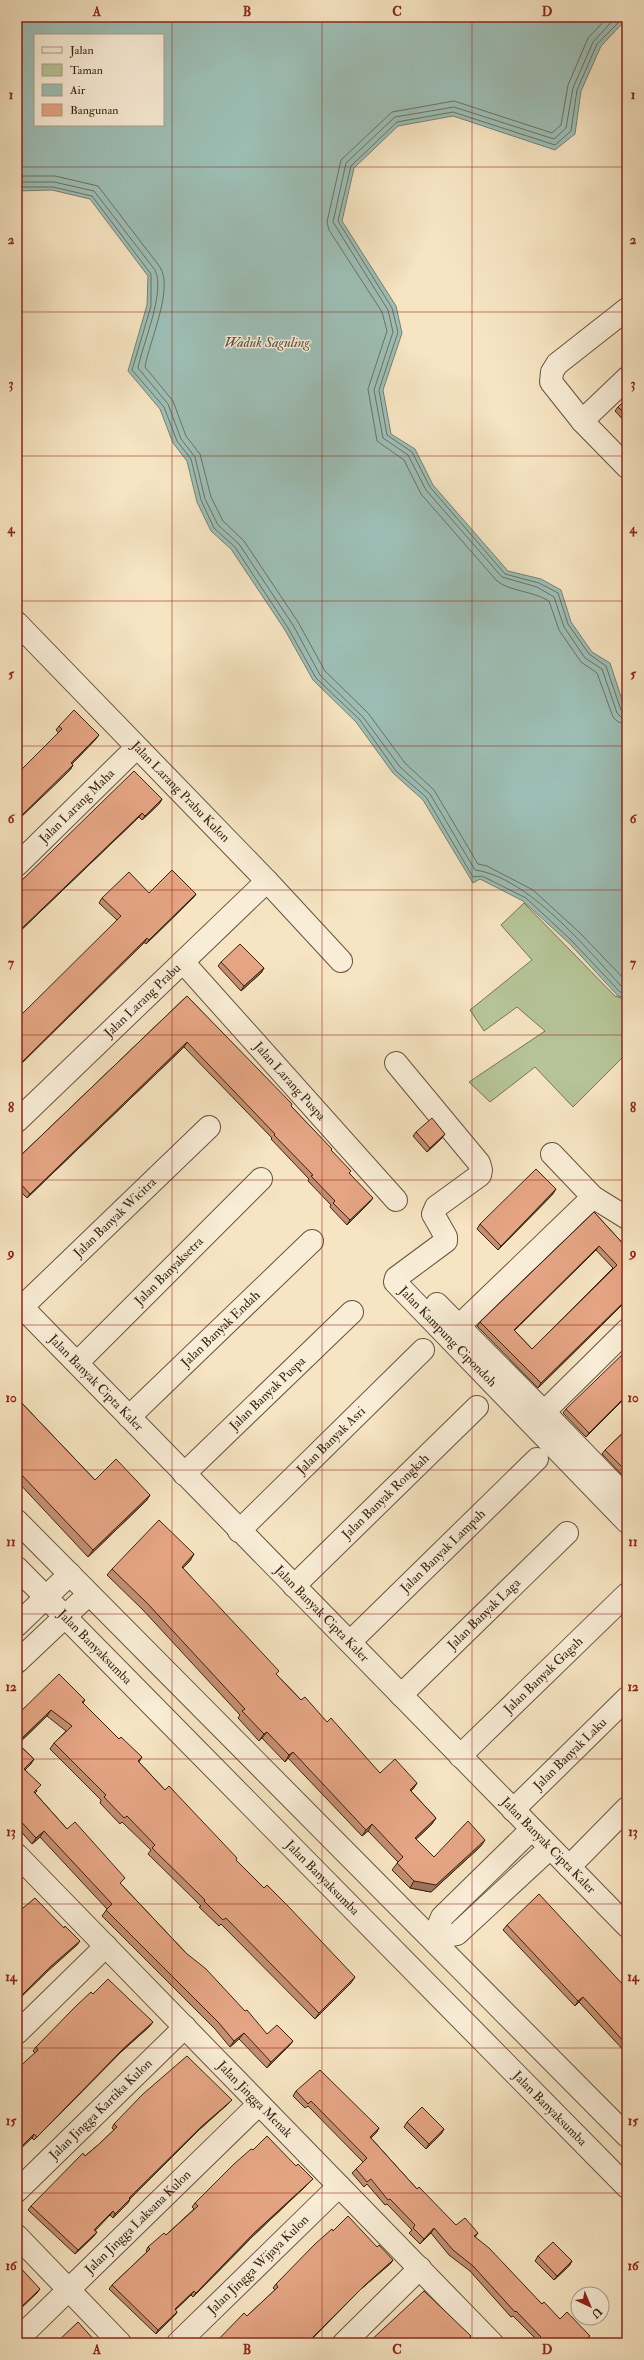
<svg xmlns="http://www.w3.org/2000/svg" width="644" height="2360" font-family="'IM FELL Double Pica',serif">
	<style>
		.green { fill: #b6c598; stroke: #777556 }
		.water { fill: #9dbeb5; stroke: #758174; fill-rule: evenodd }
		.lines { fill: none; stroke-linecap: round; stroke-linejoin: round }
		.shore { stroke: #6a7264; stroke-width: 1 }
		.minor-casing { stroke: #68553f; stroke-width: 24 }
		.minor { stroke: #f9edd7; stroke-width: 22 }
		.wall { fill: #c58e72; stroke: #382513; fill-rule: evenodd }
		.shaded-wall { fill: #a0745c; stroke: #382513 }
		.building { fill: #e5a584; stroke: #382513; fill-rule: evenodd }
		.grid { fill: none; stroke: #8f2418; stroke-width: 1; stroke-opacity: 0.55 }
		.labels { text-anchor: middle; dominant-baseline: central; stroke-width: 3; stroke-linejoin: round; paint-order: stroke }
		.street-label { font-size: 13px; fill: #382513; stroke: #f9edd7 }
		.water-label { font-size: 14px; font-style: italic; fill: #565344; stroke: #f9edd7 }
		.neatline { fill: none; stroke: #8f2418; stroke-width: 1.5 }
		.grid-label { font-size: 13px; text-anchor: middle; font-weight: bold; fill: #8f2418 }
	</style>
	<rect width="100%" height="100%" fill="#f6e4c2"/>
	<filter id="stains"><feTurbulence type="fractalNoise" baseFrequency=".005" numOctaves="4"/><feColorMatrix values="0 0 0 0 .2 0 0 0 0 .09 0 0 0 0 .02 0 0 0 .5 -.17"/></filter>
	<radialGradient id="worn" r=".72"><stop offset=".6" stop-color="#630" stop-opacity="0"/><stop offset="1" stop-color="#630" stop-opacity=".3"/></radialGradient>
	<path class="green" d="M524 903 615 996 627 1000V1053L573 1107 535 1067 490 1102 469 1082 545 1031 517 1007 484 1031 470 1010 532 960 501 925Z"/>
	<path class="water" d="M17 17H627V24L623 23 601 46 581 91 575 134 555 150 453 116 398 126 354 168 342 221 396 306 402 333 383 390 391 434 415 449 433 485 508 571 541 579 561 590 571 622 592 652 610 663 627 715V998L618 996 570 944 523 901 480 879 473 883 423 800 393 773 356 722 313 680 285 630 231 549 211 531 197 502 187 461 173 443 160 409 128 371 147 305 148 276 90 199 52 190 17 191ZM35 35H163V125H35Z"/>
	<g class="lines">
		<path class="shore" d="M608 17 588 38 568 85 561 125 552 133 454 101 392 112 341 160 327 222 329 230 382 312 387 331 368 389 377 441 404 460 421 494 497 581C509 591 533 591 549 601L559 630 581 662 597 673 613 717 618 722 627 724
			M616 17 593 42 573 88 566 128 554 139 454 107 395 117 346 163 333 222 388 310 393 332 374 390 383 438 408 455 426 490 502 577 537 587 554 597 564 627 585 658 602 669 617 713 621 717 627 718
			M627 19 621 20 597 44 577 90 571 131 555 145 453 112 397 122 351 166 338 221 392 308 398 332 379 390 387 435 412 452 430 487 505 574 539 583 558 593 568 624 589 654 606 666 621 710 627 713
			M17 176H55L98 186 160 267C174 289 149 342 145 367L173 401 186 436 200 454 211 497 223 521 244 541 298 622 325 671 368 713 405 763 434 790 478 864 487 866 533 890 580 933 627 982
			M17 182H54L94 191 155 270C166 292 142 345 138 368L168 404 181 439 195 457 205 499 218 525 239 544 293 625 320 675 363 717 400 767 430 794 475 870C528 877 587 949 622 987L627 988
			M17 187H53L92 196 151 274V306L132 370 164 407 177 441 191 459 201 500 214 528 235 547 288 628 316 678 360 720 396 771 426 797 473 877 482 876 526 898 572 941 620 992 627 994"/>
		<g class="minor-casing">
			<g id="minor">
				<path d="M627 309 557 364 552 372 551 382 582 421 627 467"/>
				<path d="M582 421 627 378"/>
				<path id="s1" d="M17 623 267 881 341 961"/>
				<path id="s2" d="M17 865 136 748"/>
				<path id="s3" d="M183 962 396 1200"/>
				<path id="s4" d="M396 1063 479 1163 481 1170 480 1175 436 1207 433 1214 446 1237V1241L396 1278 395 1282 627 1522"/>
				<path id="s5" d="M17 1121 267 881"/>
				<path d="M552 1154 593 1197 627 1218"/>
				<path id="s6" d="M17 1302 627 1926"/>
				<path d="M437 1304 544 1412 627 1498"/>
				<path id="s7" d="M22 1307 209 1127"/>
				<path d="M459 1326 593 1197"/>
				<path id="s8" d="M77 1363 261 1179"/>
				<path d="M544 1412 627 1330"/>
				<path id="s9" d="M129 1417 312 1241"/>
				<path id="s10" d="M184 1474 352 1312"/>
				<path d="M17 1521 627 2136"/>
				<path id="s11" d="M239 1531 423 1350"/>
				<path id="s12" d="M17 1568 627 2187"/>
				<path id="s13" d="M294 1586 477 1407"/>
				<path d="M17 1625 70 1574"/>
				<path id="s14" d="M350 1642 537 1459"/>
				<path d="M17 1662 89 1594"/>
				<path id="s15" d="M401 1695 567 1533"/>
				<path id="s16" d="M460 1756 627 1594"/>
				<path id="s17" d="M513 1810 627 1698"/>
				<path id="s18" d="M17 1855 492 2343"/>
				<path d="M569 1867 627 1808"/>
				<path d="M433 1939 457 1934 550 1848"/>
				<path d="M433 1939 442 1917 532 1829"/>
				<path d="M17 2033 106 1946"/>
				<path id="s19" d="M17 2191 185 2027"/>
				<path d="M17 2236 120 2343"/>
				<path id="s20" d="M17 2340 259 2104"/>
				<path id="s21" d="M178 2343 339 2186"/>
				<path d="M344 2343 420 2268"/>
			</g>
		</g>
		<use href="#minor" class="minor"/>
	</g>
	<path class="wall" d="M627 398V424L615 411 618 407Z
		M59 726 96 739 72 764 73 765 70 770 61 779 58 732 56 730Z
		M162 799 159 804 142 820 139 817 17 934V885Z
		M149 893 196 894 193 898 146 944 117 920 99 903 102 898Z
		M221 962 264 968 261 973 241 991 218 966Z
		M187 996 291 1106 331 1150 350 1174 370 1202 347 1225 330 1207 331 1205 308 1181 309 1179 271 1139 272 1138 184 1047 27 1198 17 1188V1159Z
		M416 1132 442 1138 427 1152 413 1136Z
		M553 1194 498 1250 477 1229 480 1224Z
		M594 1212 627 1248V1300L538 1388 477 1326 480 1322ZM596 1250 613 1268 532 1349 514 1330Z
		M627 1396 586 1437 563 1413 566 1409Z
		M17 1398 95 1480 150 1495 146 1501 88 1557 17 1481Z
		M627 1429V1474L624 1477 602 1454 605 1450Z
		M190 1561 183 1568 277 1675 301 1700 327 1722 380 1773 417 1783 411 1791 436 1818 431 1825 416 1839 434 1857 481 1846 431 1892 410 1888 392 1870 398 1862 368 1831 362 1836 288 1758 285 1762 262 1738 259 1741 238 1718 240 1715 143 1610 107 1575 112 1569Z
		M85 1700 83 1703 119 1739 142 1757 139 1762 165 1790 236 1860 351 1983 315 2019 221 1924 219 1926 199 1907 201 1906 148 1854 151 1850 122 1822 120 1824 100 1803 101 1800 50 1749 54 1743 66 1731 47 1716 18 1744 34 1759 30 1765 25 1770 37 1791 35 1793 67 1829 121 1884 186 1953 267 2034 293 2041 288 2047 267 2068 239 2039 230 2047 215 2029 102 1916 107 1909 40 1837 32 1844 17 1827V1715Z
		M507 1925 627 1989V2054L579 2002 575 2006 503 1930Z
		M93 1994 150 2026 121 2052 34 2140 32 2138 35 2053 33 2051 36 2047Z
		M296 2091 379 2128 376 2133 371 2138 417 2189 456 2225 478 2233 475 2237 542 2304 560 2319 590 2336 586 2340 584 2343H536L538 2341 513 2316 511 2317 470 2271 449 2255 431 2233 420 2244 409 2233 412 2230 387 2204 385 2205 367 2184 364 2187 352 2173 363 2162 308 2106 305 2108 293 2096Z
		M232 2100 229 2103 200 2129 130 2198 128 2203 113 2218 110 2215 95 2230 94 2236 75 2254 28 2210 31 2206 85 2156 98 2145 114 2130 112 2128 114 2124Z
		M407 2122 444 2129 441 2134 426 2149 404 2127Z
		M253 2150 296 2166 313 2179 310 2182 252 2237 193 2297 191 2295 175 2310 177 2312 175 2315 156 2334 109 2289 112 2285 147 2252 146 2251 148 2247 166 2235 194 2209 192 2207 195 2203Z
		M333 2231 391 2263 361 2289 247 2316 275 2290 273 2288 276 2284Z
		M538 2256 572 2261 569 2266 554 2280 535 2261Z"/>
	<path class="shaded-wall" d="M99 735 96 739 68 768 71 763Z
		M73 765 70 770 61 779 17 821V820Z
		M162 799 159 804 142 820 145 816Z
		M142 813 139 817 17 934V933Z
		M196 894 193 898 146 944 149 940Z
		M147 938 144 943 17 1068V1067Z
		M264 968 261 973 241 991 244 986Z
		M187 1042 184 1047 27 1198 30 1194Z
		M445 1134 442 1138 427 1152 430 1148Z
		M556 1189 553 1194 498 1250 501 1246Z
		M373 1198 370 1202 347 1225 350 1220Z
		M599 1246 596 1250 511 1334 514 1330Z
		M627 1299V1300L538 1388 541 1383Z
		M627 1395V1396L586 1437 589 1433Z
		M150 1495 146 1501 88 1557 93 1550Z
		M194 1554 190 1561 178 1573 182 1567Z
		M51 1710 47 1716 17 1745V1743Z
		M267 1732 262 1738 259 1741 264 1734Z
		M293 1752 288 1758 285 1762 289 1755Z
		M34 1759 30 1765 20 1775 24 1769Z
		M417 1783 413 1789 405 1796 410 1790Z
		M436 1818 431 1825 411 1844 415 1838Z
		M372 1824 368 1831 362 1836 366 1830Z
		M44 1831 40 1837 32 1844 36 1838Z
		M485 1840 481 1846 431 1892 410 1888 414 1881Z
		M80 1941 77 1945 48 1971 17 2001V2000L50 1967Z
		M355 1977 351 1983 315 2019 319 2013Z
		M583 1997 579 2002 575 2006 578 2001Z
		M153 2022 150 2026 121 2052 34 2140 37 2137 124 2048Z
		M244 2033 239 2039 230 2047 234 2041Z
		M293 2041 288 2047 267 2068 271 2062Z
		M232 2100 229 2103 200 2129 127 2202 129 2198 202 2126Z
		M379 2128 376 2133 367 2142 370 2137Z
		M444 2129 441 2134 426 2149 429 2144Z
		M34 2134 32 2138 17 2152V2151Z
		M313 2179 310 2182 252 2237 193 2297 196 2293 254 2233Z
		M130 2199 128 2203 113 2218 115 2214Z
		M113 2211 110 2215 92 2234 94 2230Z
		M434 2228 431 2233 420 2244 424 2239Z
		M97 2232 94 2236 75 2254 78 2250Z
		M393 2260 391 2263 361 2289 308 2343H307L364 2286Z
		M572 2261 569 2266 554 2280 557 2276Z
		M40 2289 37 2293 17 2312V2311Z
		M194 2291 191 2295 172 2313 175 2309Z
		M177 2312 175 2315 156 2334 158 2330Z"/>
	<path class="building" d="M627 398V416L618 407Z
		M74 710 99 735 71 763 73 765 17 820V774L62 729 59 726Z
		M134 771 162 799 145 816 142 813 17 933V885Z
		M172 870 196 894 149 940 147 938 17 1067V1019L121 916 102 898 129 872 149 893Z
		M240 944 264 968 244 986 221 962Z
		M187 996 292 1104 291 1106 332 1149 331 1150 351 1171 349 1173 373 1198 350 1220 333 1203 335 1201 311 1176 313 1175 274 1135 275 1134 187 1042 30 1194 17 1180V1159Z
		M432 1118 445 1134 430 1148 416 1132Z
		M536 1169 556 1189 501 1246 480 1224Z
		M594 1212 627 1248V1299L541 1383 480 1322ZM599 1246 617 1265 532 1349 514 1330Z
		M627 1350V1395L589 1433 566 1409Z
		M17 1398 95 1480 116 1459 150 1495 93 1550 17 1470Z
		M627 1429V1472L605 1450Z
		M159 1520 194 1554 182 1567 279 1671 276 1674 301 1700 305 1697 327 1722 331 1718 380 1773 395 1759 417 1783 410 1790 436 1818 415 1838 434 1857 468 1821 485 1840 436 1885 414 1881 397 1863 403 1857 372 1824 366 1830 293 1752 289 1755 267 1732 264 1734 242 1711 245 1709 148 1604 112 1569Z
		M59 1674 85 1700 82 1702 119 1739 121 1737 142 1757 138 1761 165 1790 169 1786 237 1858 236 1860 264 1888 267 1885 287 1905 355 1977 319 2013 226 1918 223 1920 204 1901 205 1900 152 1848 155 1845 127 1816 124 1818 104 1797 106 1795 54 1743 72 1726 51 1710 17 1743 34 1759 24 1769 41 1785 34 1792 67 1829 75 1822 125 1878 120 1883 186 1953 206 1969 245 2011 247 2010 267 2034 277 2025 293 2041 271 2062 244 2033 234 2041 219 2023 106 1910 112 1904 44 1831 36 1838 17 1817V1715Z
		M539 1894 627 1989V2045L583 1997 578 2001 507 1925Z
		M35 1898 64 1928 65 1926 80 1941 50 1967 17 2000V1913Z
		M108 1979 153 2022 124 2048 37 2137 34 2134 17 2151V2069L38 2050 36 2047 75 2007 91 1992 93 1994Z
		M187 2056 232 2100 202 2126 129 2198 130 2199 115 2214 113 2211 94 2230 97 2232 78 2250 31 2206 83 2153 85 2156 98 2145 117 2127 114 2124 143 2094Z
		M320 2070 379 2128 370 2137 417 2189 419 2187 456 2225 465 2218 478 2233 474 2236 489 2248 542 2304 544 2302 560 2319 567 2312 590 2336 582 2343H543L539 2339 541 2337 516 2311 515 2312 473 2266 453 2250 434 2228 424 2239 413 2228 415 2225 390 2199 388 2200 371 2179 367 2182 356 2169 367 2158 311 2101 308 2104 296 2091Z
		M422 2107 444 2129 429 2144 407 2122Z
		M267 2136 296 2166 298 2164 313 2179 254 2233 196 2293 194 2291 175 2309 177 2312 158 2330 112 2285 150 2249 148 2247 164 2233 166 2235 198 2206 195 2203 234 2164 251 2149 253 2150Z
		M348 2216 377 2247 379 2245 393 2260 364 2286 307 2343H215L244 2313 247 2316 278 2287 276 2284 315 2244 332 2229 333 2231Z
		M553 2242 572 2261 557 2276 538 2256Z
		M17 2264 40 2289 17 2311Z
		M424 2291 471 2336 464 2343H368Z
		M78 2322 97 2343H56Z"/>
	<path class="grid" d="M172 17V2343M322 17V2343M472 17V2343M17 167H627M17 312H627M17 456H627M17 601H627M17 746H627M17 890H627M17 1035H627M17 1180H627M17 1325H627M17 1470H627M17 1614H627M17 1759H627M17 1904H627M17 2048H627M17 2193H627"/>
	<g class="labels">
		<g class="street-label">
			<text stroke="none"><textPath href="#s1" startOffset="235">Jalan Larang Prabu Kulon</textPath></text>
			<text stroke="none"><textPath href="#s2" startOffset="84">Jalan Larang Maha</textPath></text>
			<text stroke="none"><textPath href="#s5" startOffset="174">Jalan Larang Prabu</textPath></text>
			<text stroke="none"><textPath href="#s3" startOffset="160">Jalan Larang Puspa</textPath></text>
			<text stroke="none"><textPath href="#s7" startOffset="129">Jalan Banyak Wicitra</textPath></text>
			<text stroke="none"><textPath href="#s8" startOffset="130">Jalan Banyaksetra</textPath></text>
			<text stroke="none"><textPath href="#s9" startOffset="127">Jalan Banyak Endah</textPath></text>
			<text stroke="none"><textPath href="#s4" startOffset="377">Jalan Kampung Cipondoh</textPath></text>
			<text stroke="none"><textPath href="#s6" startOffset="113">Jalan Banyak Cipta Kaler</textPath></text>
			<text stroke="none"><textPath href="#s10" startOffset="116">Jalan Banyak Puspa</textPath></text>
			<text stroke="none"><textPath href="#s11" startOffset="129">Jalan Banyak Asri</textPath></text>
			<text stroke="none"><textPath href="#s13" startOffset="128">Jalan Banyak Rongkah</textPath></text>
			<text stroke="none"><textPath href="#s14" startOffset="130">Jalan Banyak Lampah</textPath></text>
			<text stroke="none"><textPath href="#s6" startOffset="436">Jalan Banyak Cipta Kaler</textPath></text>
			<text stroke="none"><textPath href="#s15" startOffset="116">Jalan Banyak Laga</textPath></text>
			<text stroke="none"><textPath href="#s12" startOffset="111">Jalan Banyaksumba</textPath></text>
			<text stroke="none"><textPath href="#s16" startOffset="116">Jalan Banyak Gagah</textPath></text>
			<text stroke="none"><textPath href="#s17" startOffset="80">Jalan Banyak Laku</textPath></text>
			<text stroke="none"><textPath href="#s6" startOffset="760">Jalan Banyak Cipta Kaler</textPath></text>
			<text stroke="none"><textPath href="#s12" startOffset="435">Jalan Banyaksumba</textPath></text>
			<text stroke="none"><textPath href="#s18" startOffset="341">Jalan Jingga Menak</textPath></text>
			<text stroke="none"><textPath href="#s12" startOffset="759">Jalan Banyaksumba</textPath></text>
			<text stroke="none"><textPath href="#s19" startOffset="117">Jalan Jingga Kartika Kulon</textPath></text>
			<text stroke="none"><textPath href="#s20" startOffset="169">Jalan Jingga Laksana Kulon</textPath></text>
			<text stroke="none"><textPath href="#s21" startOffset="112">Jalan Jingga Wijaya Kulon</textPath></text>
		</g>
		<g class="water-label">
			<text x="267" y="342">Waduk Saguling</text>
		</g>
	</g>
	<rect width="644" height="2360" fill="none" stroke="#f6e4c2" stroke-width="44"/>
	<rect x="34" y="34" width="130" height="92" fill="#f9edd7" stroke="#ac9d89"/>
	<rect x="42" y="47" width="20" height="6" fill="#f9edd7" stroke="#ac9d89"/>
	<text x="70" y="54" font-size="12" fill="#382513">Jalan</text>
	<rect x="42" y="64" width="20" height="12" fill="#b6c598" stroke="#ac9d89"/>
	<text x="70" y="74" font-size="12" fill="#382513">Taman</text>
	<rect x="42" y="84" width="20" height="12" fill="#9dbeb5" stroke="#ac9d89"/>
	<text x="70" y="94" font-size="12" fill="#382513">Air</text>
	<rect x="42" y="104" width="20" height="12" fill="#e5a584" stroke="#ac9d89"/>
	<text x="70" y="114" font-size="12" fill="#382513">Bangunan</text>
	<g transform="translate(590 2306) rotate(136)"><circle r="19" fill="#f9edd7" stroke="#ac9d89"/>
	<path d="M0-3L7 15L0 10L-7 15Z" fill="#8f2418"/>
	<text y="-6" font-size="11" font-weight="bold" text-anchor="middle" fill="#382513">U</text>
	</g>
	<rect x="22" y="22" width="600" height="2316" class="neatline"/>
	<g class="grid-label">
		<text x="97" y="16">A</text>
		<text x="247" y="16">B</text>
		<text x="397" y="16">C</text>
		<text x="547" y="16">D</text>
		<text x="11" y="99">1</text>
		<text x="633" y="99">1</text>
		<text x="11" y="244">2</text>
		<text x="633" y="244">2</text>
		<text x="11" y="388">3</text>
		<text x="633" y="388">3</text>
		<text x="11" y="533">4</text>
		<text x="633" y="533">4</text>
		<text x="11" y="678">5</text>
		<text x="633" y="678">5</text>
		<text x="11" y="823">6</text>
		<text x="633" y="823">6</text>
		<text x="11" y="967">7</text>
		<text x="633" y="967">7</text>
		<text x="11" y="1112">8</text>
		<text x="633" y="1112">8</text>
		<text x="11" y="1257">9</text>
		<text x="633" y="1257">9</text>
		<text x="11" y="1402">10</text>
		<text x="633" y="1402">10</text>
		<text x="11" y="1546">11</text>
		<text x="633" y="1546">11</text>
		<text x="11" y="1691">12</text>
		<text x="633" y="1691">12</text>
		<text x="11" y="1836">13</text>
		<text x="633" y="1836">13</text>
		<text x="11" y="1981">14</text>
		<text x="633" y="1981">14</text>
		<text x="11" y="2125">15</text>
		<text x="633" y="2125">15</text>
		<text x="11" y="2270">16</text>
		<text x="633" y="2270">16</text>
		<text x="97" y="2354">A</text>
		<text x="247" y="2354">B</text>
		<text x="397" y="2354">C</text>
		<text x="547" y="2354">D</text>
	</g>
	<rect width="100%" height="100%" filter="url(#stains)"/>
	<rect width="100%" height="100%" fill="url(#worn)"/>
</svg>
